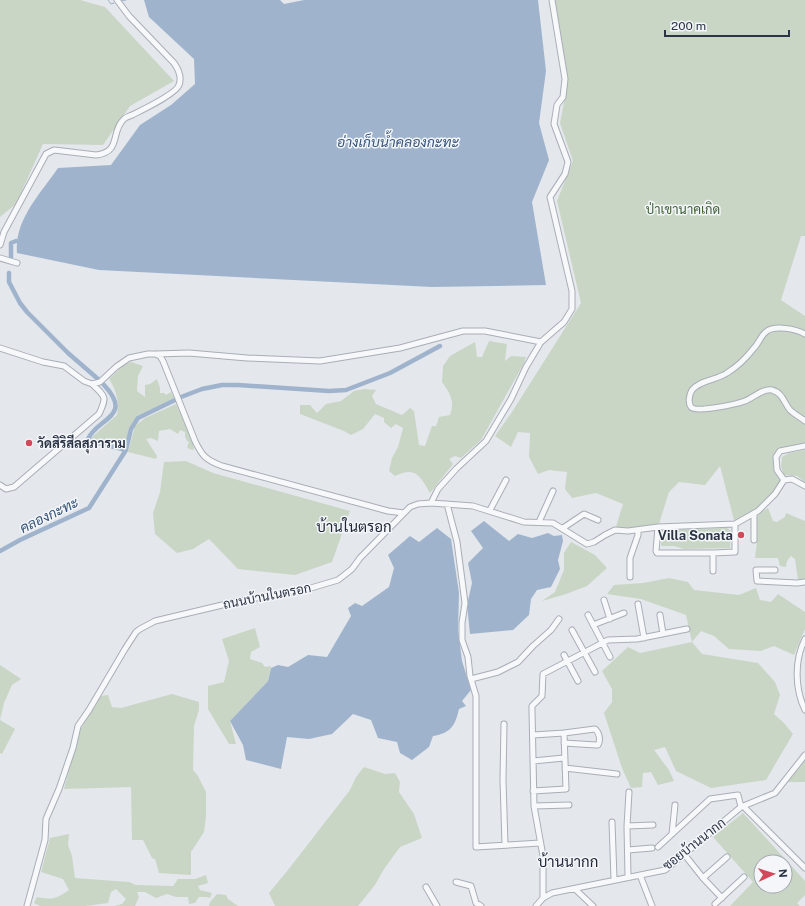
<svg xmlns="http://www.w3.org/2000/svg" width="805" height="906" font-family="'Public Sans',Sarabun,sans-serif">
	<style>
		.green { fill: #c9d6c5; fill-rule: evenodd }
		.water { fill: #9fb4cc }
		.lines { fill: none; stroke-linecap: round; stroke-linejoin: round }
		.stream { stroke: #9fb4cc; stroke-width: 1 }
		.canal { stroke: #9fb4cc; stroke-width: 4.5 }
		.minor-casing { stroke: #a9aeb7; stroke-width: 7 }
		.minor { stroke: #f7f8fa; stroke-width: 5 }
		.poi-dot { fill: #d1495b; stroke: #f4f6f9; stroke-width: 1.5 }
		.labels { text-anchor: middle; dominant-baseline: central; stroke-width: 3; stroke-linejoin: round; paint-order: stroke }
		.park-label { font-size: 13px; fill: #3f6138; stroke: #f4f6f9 }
		.poi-label { font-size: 13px; font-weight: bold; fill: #2b3445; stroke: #f4f6f9; text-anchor: start }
		.street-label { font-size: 13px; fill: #2b3445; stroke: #f4f6f9 }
		.water-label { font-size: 14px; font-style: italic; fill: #34527a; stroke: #f4f6f9 }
		.quarter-label { font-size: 15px; fill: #1d2536; stroke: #f4f6f9 }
	</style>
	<rect width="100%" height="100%" fill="#e4e7ec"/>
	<path class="green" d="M0 0H80L105 7 174 81 130 106 103 145 43 144 16 204 0 217Z
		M552 0H805V236H801L781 300 805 316V446L779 454 777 466 783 482 775 494 735 524 720 466 705 485 679 482 669 492 658 527 615 530 623 504 596 493 572 498 565 489 567 472 549 470 538 474 529 457 530 433 518 432 511 447 495 436 512 412 581 303 557 201 573 161 560 123 568 81 562 42Z
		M489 341 507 344 505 361 511 356 526 357 524 363 481 440 461 458 455 456 449 459 453 464 430 493C420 476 416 466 395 476L389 471 392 458 398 447 403 428 396 424 391 428 384 422V418L375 414 363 429 351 435 344 431 300 414V405H310L317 413 326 404 341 401 354 391 364 389 376 390 372 396 376 404 402 415 410 408 414 411 419 445 425 446 432 426H436L439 417 450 415C455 401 450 393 442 382L443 366 450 356 475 342 477 357H482Z
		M131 362 143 366 138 376 137 391 145 397V385L150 384 157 379 160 388V393H164L166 395 171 392 174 398 137 416 129 428 125 448 93 440 91 438 117 415C119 402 117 391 109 379L124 365Z
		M176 404 193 441 194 450 189 449 187 447 189 442 187 441 185 436V432L180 430 178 434 170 429 159 431 158 441 151 438 146 439 157 456 156 459 128 452 135 426 145 418Z
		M805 450V482L797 476 784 475 781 467 782 457 789 453Z
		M186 461 213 473 350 511 332 562 295 575 238 569 209 539 193 549 177 553 155 534 153 513 160 492 164 462Z
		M768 508 773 521 777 522 785 517 786 513 805 521V579L798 580 795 559 791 556 787 561 786 567 780 566 778 558H755L757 542V515Z
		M727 528 731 531 730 548 684 549 674 546H661L662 530Z
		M571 542 595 555 607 568 587 586 566 594 542 601 555 592 564 570V553Z
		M669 578 688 582 694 590 739 595 756 588 760 600 771 602 778 594 805 612V629L794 655 774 646 761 651 729 649 714 636 701 631 692 642 702 654 758 663 775 682 780 695 774 714 784 723 793 734 766 780 711 788 676 771 665 747 654 750 669 770 674 781 658 785 651 772 643 773 642 787 631 788 622 768 604 713 612 702V689L602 671 628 647 640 653 692 642 686 615 641 599 607 594 614 585 643 583Z
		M255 628 260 647 251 652 250 659 262 663 265 667 271 666 268 681 230 721 236 744H229L208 709V686L224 682 229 661 222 639Z
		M0 665 21 679 12 685 4 703 0 720 15 729 2 754 0 753Z
		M172 694 199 702V710L194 726 193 770 198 776 206 792V816L204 832 191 852V875L159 873 155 859 152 858 143 840H132L131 787 64 789 79 732 101 696 108 695 112 707 121 708Z
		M805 761V782H788Z
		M364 767 385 774 395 773 400 782 399 792 414 814 422 838 400 847 384 869 375 885 358 906H275L269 893 288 870 350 790 356 777Z
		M743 813 805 881V895L797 903 800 906H730L753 882 713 837ZM761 862H785V886H761Z
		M69 834 68 845 72 856 75 878 129 882 136 885 173 886 178 879H195L206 875 208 883 198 886 200 890 212 893 210 898 206 897H199L195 903 189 904 188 897H176L167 894 156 898 145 892H137L139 897 135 906H114L122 904 126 899 116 889 111 892 108 903 86 906H40L34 903 37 897C53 900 56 899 69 890L63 879 41 872 50 838Z
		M217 894 226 895 228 899 238 906H209L210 902Z"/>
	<path class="water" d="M144 0H280L284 4 304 0H538L546 71 539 123 549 160 532 202 546 285 432 287 99 270 17 253C14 220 41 193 58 168L111 165 140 125 171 105 195 84 194 59 149 17Z
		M484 521 509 541 518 534 532 538 548 533 554 536 562 535 563 541 558 560 560 569 551 587 537 590 531 599 529 615 513 630 470 634 467 605 472 583 468 563 483 548 471 531Z
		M437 528 451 539 459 593 458 630 462 661 471 690 462 701 466 706 459 709C455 726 451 733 433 736L429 747 412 760 400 753 397 742 378 738 371 720 353 714 332 734 309 739 287 737 281 769 246 760 243 745 230 721 268 681 271 668 278 665 288 667 308 655 327 657 351 616 348 608 355 603 362 606 389 587 394 568 388 555 410 536 419 542Z"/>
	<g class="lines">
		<path class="stream" d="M108 0 111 4 114 3
			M121 1 126 0"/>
		<path class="canal" d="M11 257V243L16 241
			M9 273V282L20 303 27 312 68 353 98 379
			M104 385C134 417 97 418 88 439L91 441 126 450
			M181 397 202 389 222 385H238L329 391 346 390 390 373 440 346
			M0 551 20 540 89 508 126 450 131 429 138 418 175 400"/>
		<g class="minor-casing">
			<path id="minor" d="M0 245 4 232 46 154 54 150 96 155C122 152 110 132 124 119 126 117 130 116 132 115 142 110 176 94 179 85 182 77 179 70 174 63L129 16 117 0
				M0 258 17 263
				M805 334C796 329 775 325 767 331 761 335 759 343 754 348 747 357 737 367 727 373 717 380 700 380 692 390 689 395 688 403 691 407 696 413 737 404 745 401 753 398 763 388 772 390 783 393 784 403 790 410 794 414 800 417 805 421
				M0 348 43 362 64 366 84 381 92 384 100 382 116 367 129 358 148 354H155L160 356 163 361 195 441C202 456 206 460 222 466L388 511 404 513
				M156 354 189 353 247 358 320 361 400 348 463 331H485L541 342
				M784 480 777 470 776 457 780 451 805 446
				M784 480 792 479 805 486
				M0 485 6 489 14 487 99 414C107 397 106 397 92 384
				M431 503 438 489 456 469 486 441 511 399 526 367 541 342 564 322 572 309V291L550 197 565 174 568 162 554 124 557 105 563 97 565 79 552 0
				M447 504 457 542 465 603 462 623V640L468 657 470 676 476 696V847L540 843
				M490 510 506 480
				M539 522 553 491
				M658 527 656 551 657 553H713
				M563 528 584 514 598 520
				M754 540V513
				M775 570H756L757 581 797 583 805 582
				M713 571V553L735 552V524
				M630 577V558L638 535V530
				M604 600 610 619
				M638 604 644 638
				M588 615 610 657
				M660 615 663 634
				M593 625 624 613
				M572 630 595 672
				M805 639C794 661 795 689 805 710
				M564 655 578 681
				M471 679 498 672 518 662 533 646 551 630 559 619
				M504 724 503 780 505 845
				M564 733 595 729C599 732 601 740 598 745H596L564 743
				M533 761 564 758
				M565 768 617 774
				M533 791 566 789 564 733 533 735
				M534 806 569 805
				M744 807 805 868
				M612 822 614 879
				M627 826 653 825
				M672 834 675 805
				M658 847 710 799 738 795 741 807
				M628 850 652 848
				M684 854 703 878 722 898
				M640 875 652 906
				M628 877 627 826 629 792
				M703 878 727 857
				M456 882 471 886 476 903 481 906
				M426 887 437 906
				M575 889 593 906
				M543 898V856L534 806 532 711V706L542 696 543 674 608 640 637 639 687 629
				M715 904 744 877
				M27 906 45 840 46 819 59 789 73 748 78 726 89 710 125 649 136 632 140 629 155 621 239 601 304 590 338 580 352 569 360 558 410 507 418 504 431 503 473 506 524 522 553 523 587 544 594 542 605 535 615 530 628 531 658 527 735 524 758 511 775 494 784 480
				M536 906 543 898 552 893 665 870 741 807 775 793 805 755"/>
		</g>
		<use href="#minor" class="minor"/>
	</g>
	<g class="poi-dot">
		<circle cx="29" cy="443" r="4"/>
		<circle cx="741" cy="535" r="4"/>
	</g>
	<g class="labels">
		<g class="park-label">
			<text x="683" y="209">ป่าเขานาคเกิด</text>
		</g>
		<g class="poi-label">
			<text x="37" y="443">วัดสิริสีลสุภาราม</text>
			<text x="733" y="535" text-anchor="end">Villa Sonata</text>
		</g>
		<g class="street-label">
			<text transform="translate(267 596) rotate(-11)">ถนนบ้านในตรอก</text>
			<text transform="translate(694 844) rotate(-38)">ซอยบ้านนากก</text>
		</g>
		<g class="water-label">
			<text x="398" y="142">อ่างเก็บน้ำคลองกะทะ</text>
			<text transform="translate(49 515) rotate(-26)">คลองกะทะ</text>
		</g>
		<g class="quarter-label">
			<text x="354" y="526">บ้านในตรอก</text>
			<text x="568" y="861">บ้านนากก</text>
		</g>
	</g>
	<g transform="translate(773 874) rotate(86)"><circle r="19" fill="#f4f6f9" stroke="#a4a8b1"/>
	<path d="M0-3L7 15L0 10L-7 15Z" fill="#d1495b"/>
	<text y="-6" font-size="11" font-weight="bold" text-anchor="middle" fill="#2b3445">N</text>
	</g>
	<path d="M665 30v6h124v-6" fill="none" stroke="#2b3445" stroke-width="2"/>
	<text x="671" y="30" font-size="12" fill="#2b3445" stroke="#f4f6f9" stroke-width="3" paint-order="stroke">200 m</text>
</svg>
